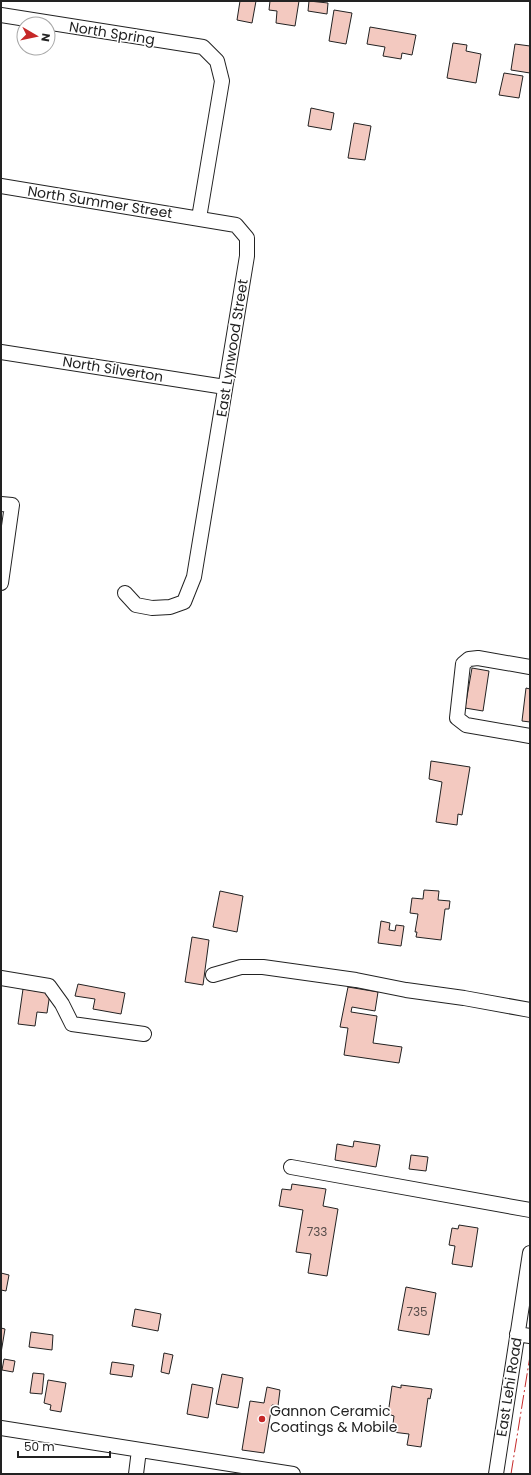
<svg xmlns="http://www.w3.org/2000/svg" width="531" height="1475" font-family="Poppins,sans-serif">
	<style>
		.building { fill: #f3c9c0; stroke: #222 }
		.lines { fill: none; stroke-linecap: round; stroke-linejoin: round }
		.minor-casing { stroke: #222; stroke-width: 16 }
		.minor { stroke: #fff; stroke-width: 14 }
		.power { stroke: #c62828; stroke-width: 1; stroke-dasharray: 14 3 2 3; stroke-linecap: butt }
		.poi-dot { fill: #c62828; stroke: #fff; stroke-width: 1.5 }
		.labels { text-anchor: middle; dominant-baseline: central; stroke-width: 3; stroke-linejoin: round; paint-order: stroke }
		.number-label { font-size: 12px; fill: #564c4a }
		.street-label { font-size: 14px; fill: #222; stroke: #fff }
		.poi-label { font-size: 14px; fill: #222; stroke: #fff; text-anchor: start }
	</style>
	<rect width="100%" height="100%" fill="#fff"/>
	<path class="building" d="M240 1H256L252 23 237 20Z
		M270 1H299L295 26 276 23 277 11 269 10Z
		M309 1 328 3 327 14 308 11Z
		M334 10 352 13 346 44 329 41Z
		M370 27 416 35 412 55 402 53 401 59 383 56 385 47 367 44Z
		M453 43 467 45 466 51 481 54 476 83 447 78Z
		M515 44 530 46V73L511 70Z
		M504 73 523 76 519 98 499 95Z
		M311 108 334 113 331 130 308 126Z
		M354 123 371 126 365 160 348 158Z
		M472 668 489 671 483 711 465 708Z
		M526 688 530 689V722L522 721Z
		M431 761 470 767 462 815 458 814 457 825 436 822 442 782 429 779Z
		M424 890 439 891 438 900 450 901 449 909H445L441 940 416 937 417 932H415L418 914 410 913 412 898 423 899Z
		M220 891 243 896 237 932 213 927Z
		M381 921 390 923 389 930 395 931 396 925 404 926 401 946 378 943Z
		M192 937 209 940 203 985 185 982Z
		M78 984 125 993 121 1014 93 1009 95 999 75 996Z
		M348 987 378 992 375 1011 352 1007 351 1012 377 1016 373 1043 402 1047 399 1063 344 1055 348 1028 340 1027Z
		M23 989 50 993 47 1013 37 1012 35 1026 18 1024Z
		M354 1141 380 1145 376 1167 335 1160 337 1144 353 1147Z
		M411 1155 428 1157 426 1171 409 1169Z
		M292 1184 326 1189 323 1206 338 1209 327 1276 308 1273 311 1254 296 1252 303 1210 279 1206 282 1189 291 1190Z
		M459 1225 478 1228 472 1267 452 1264 455 1246 449 1245 452 1228 458 1229Z
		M1 1273 9 1275 6 1291 1 1290Z
		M406 1287 436 1293 429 1335 398 1330Z
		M135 1309 161 1314 158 1331 132 1326Z
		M1 1328 5 1329 1 1353Z
		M31 1332 53 1335 52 1350 29 1347Z
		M164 1353 173 1355 169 1374 161 1372Z
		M4 1359 15 1361 13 1372 2 1370Z
		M112 1362 134 1365 132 1377 110 1374Z
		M33 1373 44 1374 42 1394 30 1393Z
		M222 1374 243 1378 238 1408 216 1404Z
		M48 1380 66 1383 61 1412 50 1410 51 1405 44 1403Z
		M192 1384 213 1388 208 1418 187 1414Z
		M401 1385 432 1389 430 1399 428 1398 421 1447 407 1445 409 1434 392 1432 394 1416 388 1414 392 1386 401 1388Z
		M267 1387 280 1390 278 1406 272 1405 264 1453 242 1450 250 1401 264 1403Z"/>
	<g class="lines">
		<g class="minor-casing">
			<path id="minor" d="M1 15 203 47 217 61 222 81 199 218
				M1 186 236 225 247 238V256L194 577 184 602 170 607 152 608 136 605 125 593
				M1 352 225 387
				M1 504 12 505 1 583
				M530 667 478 658 469 659 463 664 457 718 466 725 530 736
				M213 975 241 967H263L356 980 406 990 464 998 530 1010
				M1 978 49 986 62 1004 72 1024 144 1034
				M291 1167 530 1210
				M517 1334 530 1336
				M1 1428 293 1474
				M136 1474 139 1450
				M496 1474 530 1253"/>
		</g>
		<use href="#minor" class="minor"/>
		<path class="power" d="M511 1474 530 1356"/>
	</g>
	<circle class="poi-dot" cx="262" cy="1419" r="4"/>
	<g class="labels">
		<g class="number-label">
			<text x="317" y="1231">733</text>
			<text x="417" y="1311">735</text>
		</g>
		<g class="street-label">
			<text transform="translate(112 33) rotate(9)">North Spring</text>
			<text transform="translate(100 202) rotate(9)">North Summer Street</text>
			<text transform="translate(232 348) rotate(-81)">East Lynwood Street</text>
			<text transform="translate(113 369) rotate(9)">North Silverton</text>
			<text transform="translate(509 1387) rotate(-81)">East Lehi Road</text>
		</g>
		<g class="poi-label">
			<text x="270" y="1411">Gannon Ceramic<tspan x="270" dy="16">Coatings &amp; Mobile</tspan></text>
		</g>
	</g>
	<rect width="531" height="1475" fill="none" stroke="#222222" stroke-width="4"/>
	<g transform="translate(36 36) rotate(99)"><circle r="19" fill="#ffffff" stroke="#a7a7a7"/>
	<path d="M0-3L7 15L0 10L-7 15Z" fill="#c62828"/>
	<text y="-6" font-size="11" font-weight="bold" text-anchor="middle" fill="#222222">N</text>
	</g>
	<path d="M18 1451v6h92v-6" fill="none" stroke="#222222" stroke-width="2"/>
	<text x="24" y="1451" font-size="12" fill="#222222" stroke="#ffffff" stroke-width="3" paint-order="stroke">50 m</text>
</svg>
